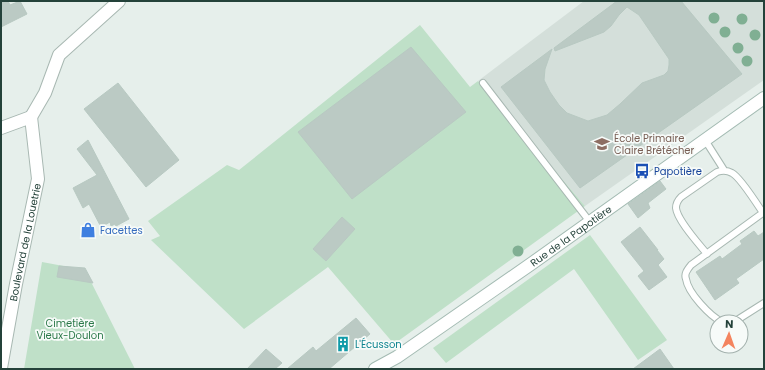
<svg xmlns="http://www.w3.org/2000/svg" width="765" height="370" font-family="Poppins,sans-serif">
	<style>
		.built { fill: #d4dfda }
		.green { fill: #bfe0c8 }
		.building { fill: #bbcac4; stroke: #b8c9c2 }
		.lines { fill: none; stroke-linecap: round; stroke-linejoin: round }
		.lane-casing { stroke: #a8b8b2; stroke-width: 8 }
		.street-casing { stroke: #a8b8b2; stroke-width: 14 }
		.secondary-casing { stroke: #a4bbb3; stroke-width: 14 }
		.lane { stroke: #fff; stroke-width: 6 }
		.street { stroke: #fff; stroke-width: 12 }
		.secondary { stroke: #fff; stroke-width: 12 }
		.tree { fill: #80af93 }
		.labels { text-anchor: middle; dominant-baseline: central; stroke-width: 3.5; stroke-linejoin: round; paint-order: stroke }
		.education-label { font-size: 10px; fill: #785e54; stroke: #f7fbf9; text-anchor: start }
		.transit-label { font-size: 10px; fill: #164399; stroke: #f7fbf9; text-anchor: start }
		.shop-label { font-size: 10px; fill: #366cbe; stroke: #f7fbf9; text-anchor: start }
		.street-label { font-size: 10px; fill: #24423a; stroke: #f7fbf9 }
		.park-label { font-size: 10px; fill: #2d7a4b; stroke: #f7fbf9 }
		.culture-label { font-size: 10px; fill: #0d838f; stroke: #f7fbf9; text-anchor: start }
	</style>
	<rect width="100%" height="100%" fill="#e6efeb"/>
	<path class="built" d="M584 1H764V80L585 206 478 81Z"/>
	<path class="green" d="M420 25 470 87 478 81 585 206 394 344 328 267 244 329 151 240 160 236 148 221 227 165 239 170Z
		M590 235 667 340 638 360 574 269 446 363 433 348Z
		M42 262 85 270 135 369H24Z"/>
	<path class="building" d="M1 1H8L10 5 20 1 27 14 1 27Z
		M617 1H681L742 74 580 188 501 87 552 49 545 69 544 80 550 92 559 105 567 113 588 121 607 115 620 104 642 83 664 75 668 71 669 65V59L639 15 627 7 619 15 611 26 604 32 555 51 554 48Z
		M411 47 466 112 352 199 298 132Z
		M118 83 179 160 146 187 84 109Z
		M88 140 129 219 116 226 115 224 111 226 110 222 101 227 89 204 83 208 73 188 97 175 77 149Z
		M660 181 666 189 648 203 650 208 638 218 628 204Z
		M342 217 355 229 326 261 313 249Z
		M640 227 658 250H657L664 259 658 265 667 277 649 290 638 276 644 271 621 242Z
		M754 231 758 236 764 232V259L736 279 739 283 715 300 696 272 720 256 722 259 742 244 740 241Z
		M59 266 85 268 93 283 57 277Z
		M356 318 370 334 329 369H287L313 347 316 351Z
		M266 349 282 363 275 369H247Z
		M660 349 674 369H633Z"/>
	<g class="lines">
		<g class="lane-casing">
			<path id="lane" d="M483 83 590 222
				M705 140 724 170
				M707 254C699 244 677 220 676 208 676 204 678 200 681 197L717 172C723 170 727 170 732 173 740 177 757 204 763 213
				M722 322C710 316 688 293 686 279 684 274 687 270 691 265L764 212
				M734 322 764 303"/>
		</g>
		<g class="street-casing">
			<g id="street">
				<path d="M31 117 45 93 59 55 119 1"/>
				<path d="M1 128 31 117"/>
				<path id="s1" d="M1 368 16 284 38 179 31 117"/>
			</g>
		</g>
		<g class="secondary-casing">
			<g id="secondary">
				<path id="s2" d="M375 369 397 357 531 264 764 98"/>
			</g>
		</g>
		<use href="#lane" class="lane"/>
		<use href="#street" class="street"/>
		<use href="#secondary" class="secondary"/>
	</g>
	<g class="tree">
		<circle cx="714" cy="18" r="5.5"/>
		<circle cx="742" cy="19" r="5.5"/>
		<circle cx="725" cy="32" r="5.5"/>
		<circle cx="755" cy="35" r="5.5"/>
		<circle cx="738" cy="48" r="5.5"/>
		<circle cx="747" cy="61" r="5.5"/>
		<circle cx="518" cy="251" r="5.5"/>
	</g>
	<defs>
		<g id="school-bare" transform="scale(1.2)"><path d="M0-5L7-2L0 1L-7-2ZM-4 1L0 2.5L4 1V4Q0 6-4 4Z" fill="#8d6e63" stroke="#f7fbf9" stroke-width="2.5" paint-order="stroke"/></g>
		<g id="bus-bare" transform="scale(1.2)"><path d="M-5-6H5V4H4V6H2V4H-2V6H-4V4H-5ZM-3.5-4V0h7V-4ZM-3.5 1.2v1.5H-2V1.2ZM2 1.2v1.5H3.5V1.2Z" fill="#1a4fb4" stroke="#f7fbf9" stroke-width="2.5" paint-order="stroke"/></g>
		<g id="shop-bare" transform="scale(1.2)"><path d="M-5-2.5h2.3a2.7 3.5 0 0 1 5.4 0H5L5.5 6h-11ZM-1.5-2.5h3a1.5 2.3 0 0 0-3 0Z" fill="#3f7fe0" stroke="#f7fbf9" stroke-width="2.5" paint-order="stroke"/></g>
		<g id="building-bare" transform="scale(1.2)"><path d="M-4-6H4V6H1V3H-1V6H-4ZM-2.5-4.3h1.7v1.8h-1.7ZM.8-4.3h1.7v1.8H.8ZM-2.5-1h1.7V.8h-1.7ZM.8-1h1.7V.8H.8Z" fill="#0f9aa8" stroke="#f7fbf9" stroke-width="2.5" paint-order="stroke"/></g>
	</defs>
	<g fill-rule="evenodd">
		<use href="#school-bare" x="602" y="144"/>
		<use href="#bus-bare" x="642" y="171"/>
		<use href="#shop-bare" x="88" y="230"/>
		<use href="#building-bare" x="343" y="344"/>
	</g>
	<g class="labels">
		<g class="education-label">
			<text x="614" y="138">École Primaire<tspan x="614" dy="12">Claire Brétécher</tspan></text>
		</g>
		<g class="transit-label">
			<text x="654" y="171">Papotière</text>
		</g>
		<g class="shop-label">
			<text x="100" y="230">Facettes</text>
		</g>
		<g class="street-label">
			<text stroke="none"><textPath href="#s2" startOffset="237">Rue de la Papotière</textPath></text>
			<text stroke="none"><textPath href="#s1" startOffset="128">Boulevard de la Louetrie</textPath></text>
		</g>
		<g class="park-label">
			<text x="70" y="323">Cimetière<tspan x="70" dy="12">Vieux-Doulon</tspan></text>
		</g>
		<g class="culture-label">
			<text x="355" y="344">L'Écusson</text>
		</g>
	</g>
	<rect width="765" height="370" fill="none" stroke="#24423a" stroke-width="4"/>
	<g transform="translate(729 334) rotate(2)"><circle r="19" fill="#f7fbf9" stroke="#a3b1ad"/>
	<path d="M0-3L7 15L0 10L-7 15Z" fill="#f4845f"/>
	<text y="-6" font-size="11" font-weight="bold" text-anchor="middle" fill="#24423a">N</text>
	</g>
</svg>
